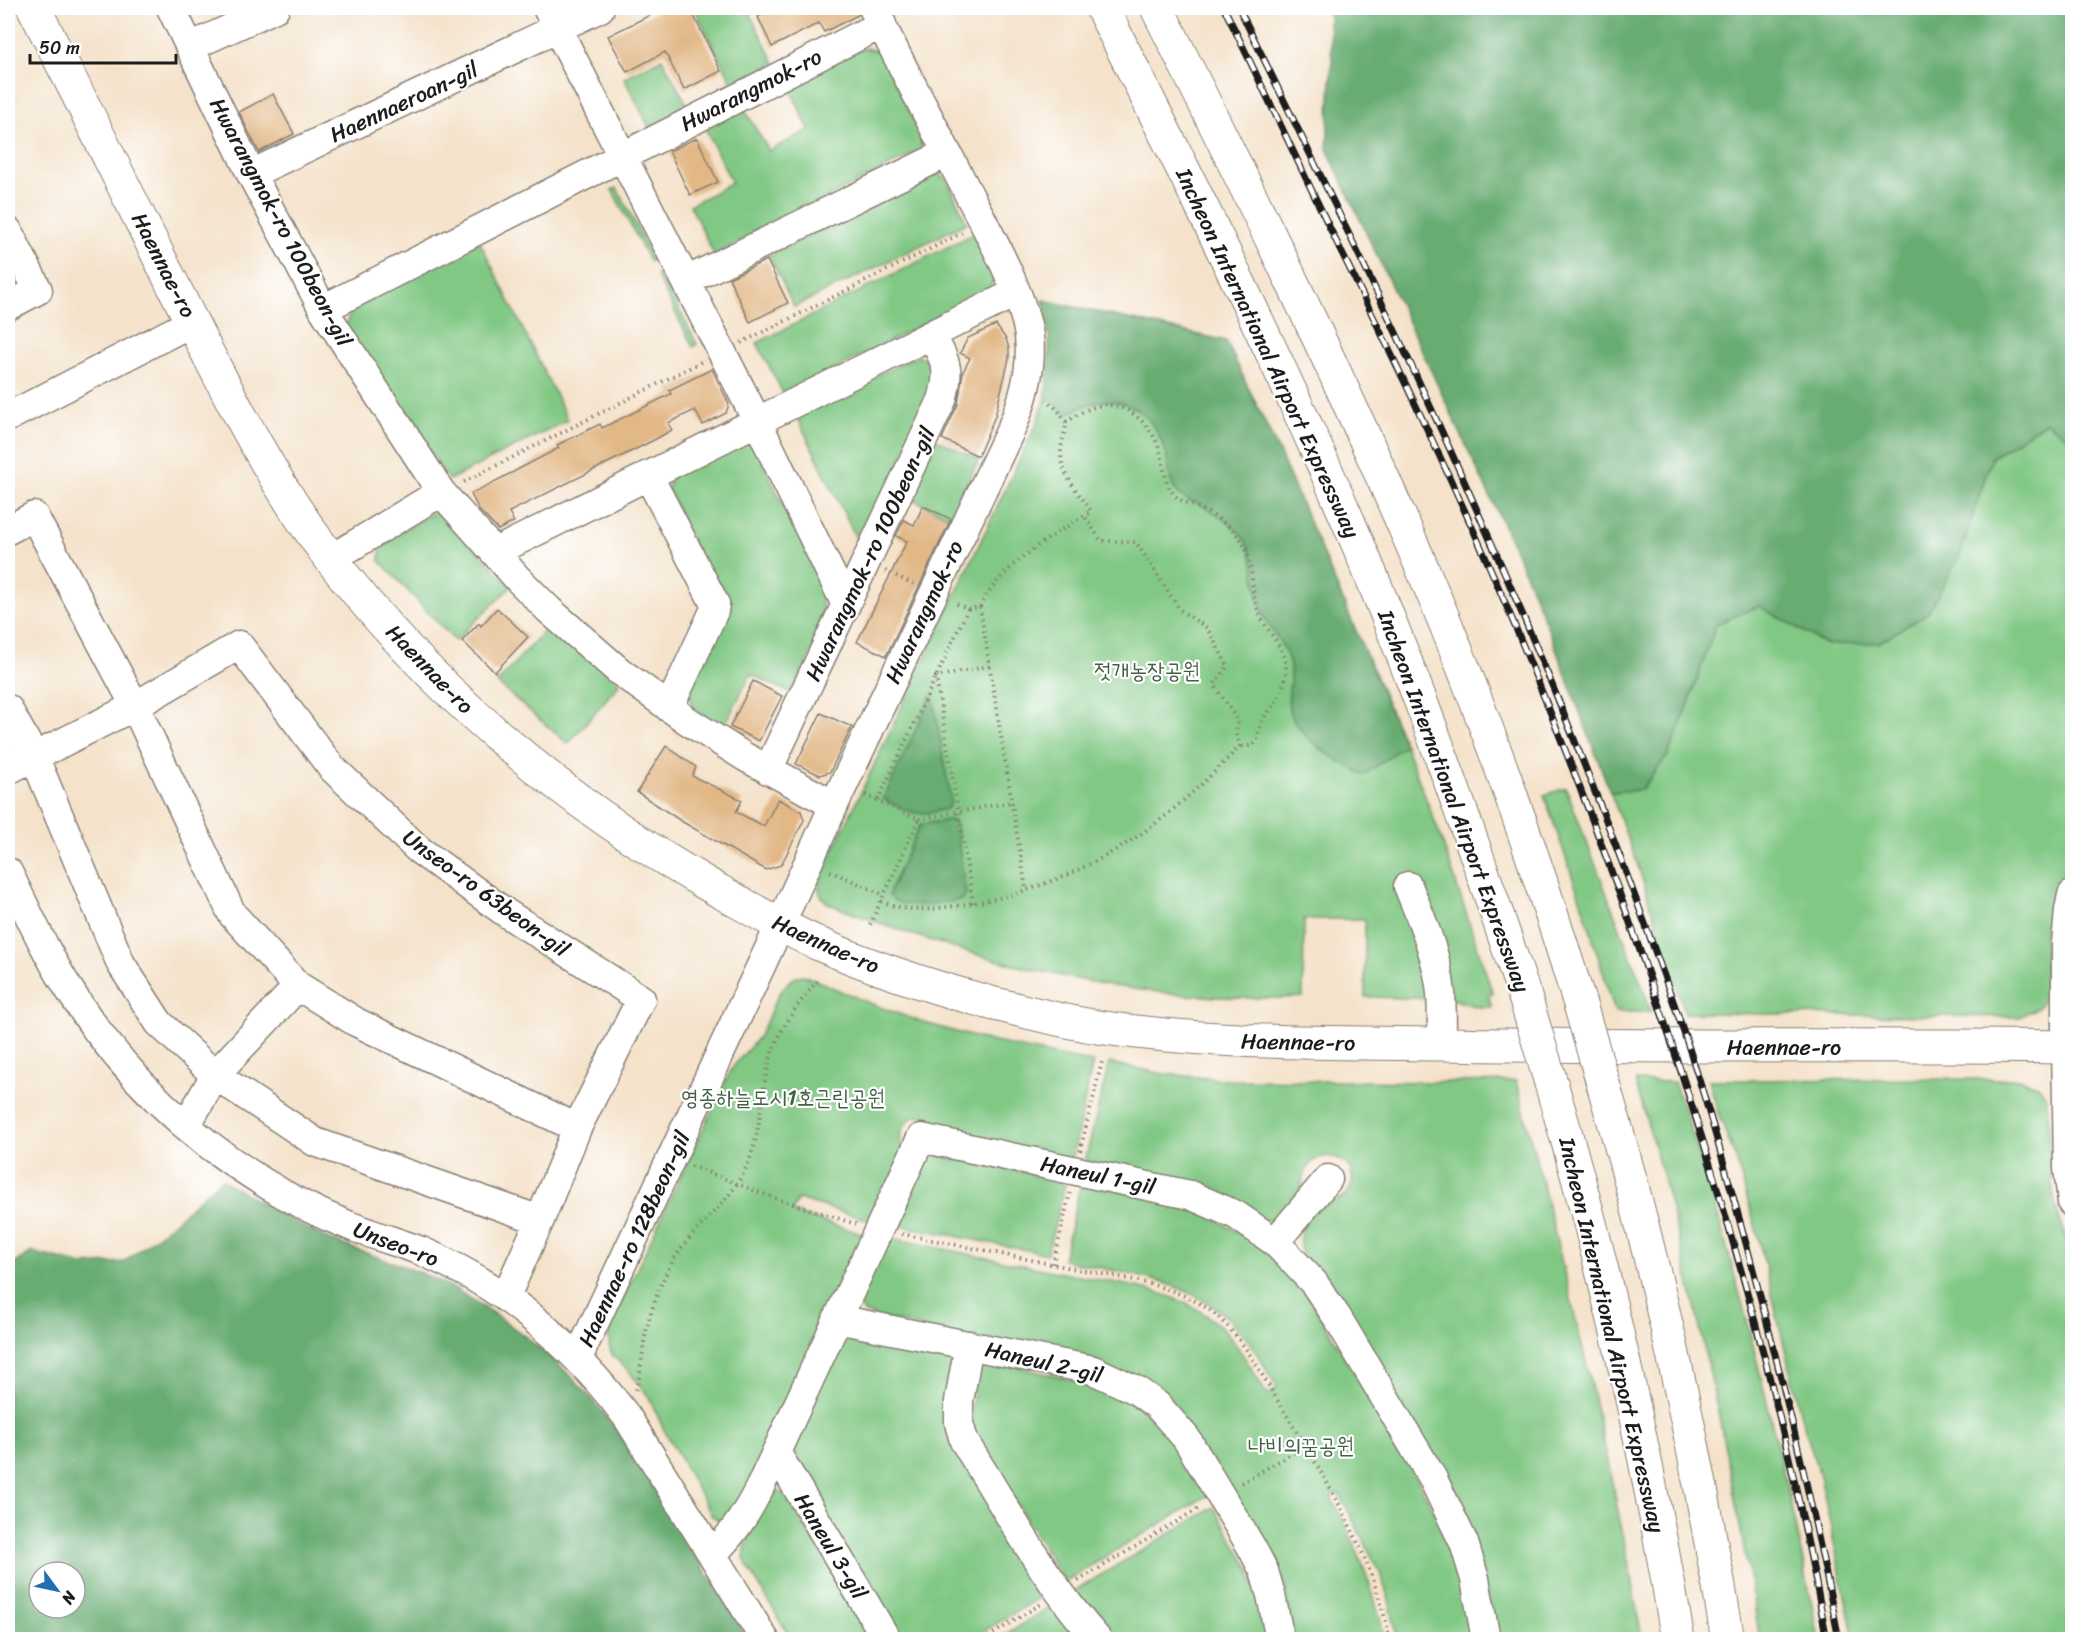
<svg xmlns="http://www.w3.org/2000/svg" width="2080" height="1647" font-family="Sriracha,'Poor Story',sans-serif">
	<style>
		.green { fill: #81c884; stroke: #4e7250; stroke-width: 1.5 }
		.forest { fill: #68ac72; stroke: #426447; stroke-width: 1.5; fill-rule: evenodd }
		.building { fill: #e2b887 }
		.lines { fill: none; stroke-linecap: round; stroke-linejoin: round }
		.minor-casing { stroke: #887f73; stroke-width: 31 }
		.major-casing { stroke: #887f73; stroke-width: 35 }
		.highway-casing { stroke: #887f73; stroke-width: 35 }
		.path { stroke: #887f73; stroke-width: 4; stroke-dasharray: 1.5 4.5; stroke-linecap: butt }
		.minor { stroke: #fff; stroke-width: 28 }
		.major { stroke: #fff; stroke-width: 33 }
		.highway { stroke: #fff; stroke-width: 33 }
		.rail-casing { stroke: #1c1c1c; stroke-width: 7 }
		.rail { stroke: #fff; stroke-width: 4.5; stroke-dasharray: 14; stroke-linecap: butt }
		.highway-bridge-casing { stroke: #887f73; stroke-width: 35; stroke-linecap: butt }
		.highway-bridge { stroke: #fff; stroke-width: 33 }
		.labels { text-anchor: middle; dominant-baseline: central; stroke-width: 4.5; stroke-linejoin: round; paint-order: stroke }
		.street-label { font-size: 22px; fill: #1c1c1c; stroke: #fff }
		.park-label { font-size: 22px; fill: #446146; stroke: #fff }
	</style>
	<rect width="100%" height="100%" fill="#fff"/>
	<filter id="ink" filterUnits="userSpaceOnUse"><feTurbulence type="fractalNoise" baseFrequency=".0167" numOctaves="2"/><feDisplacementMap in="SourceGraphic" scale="12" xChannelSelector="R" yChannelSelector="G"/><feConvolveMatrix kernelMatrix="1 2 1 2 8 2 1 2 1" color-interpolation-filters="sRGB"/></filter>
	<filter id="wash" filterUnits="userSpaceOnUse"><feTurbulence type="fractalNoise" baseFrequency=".008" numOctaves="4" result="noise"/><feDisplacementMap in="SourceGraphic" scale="24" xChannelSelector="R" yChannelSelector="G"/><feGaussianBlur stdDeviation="1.35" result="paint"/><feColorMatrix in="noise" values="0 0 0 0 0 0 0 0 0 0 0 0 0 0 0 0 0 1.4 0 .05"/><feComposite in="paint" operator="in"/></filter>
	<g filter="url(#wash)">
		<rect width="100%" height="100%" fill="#f4e2ca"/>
		<path class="green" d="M694 8H763L750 14 775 63 733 84Z
			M865 48 877 51 882 56 919 131 922 138 921 150 714 255 690 205 732 183 704 126 743 107 769 151 809 130 788 84Z
			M662 58 689 108 650 129 624 78Z
			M935 173 944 177 948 182 967 223 794 307 769 255Z
			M617 188 654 260 650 262 612 190Z
			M973 234 992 272 993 279 990 290 784 395 757 343Z
			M479 240 568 420 449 480 346 328 350 309Z
			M660 272 697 344 693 347 656 274Z
			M1043 300 1226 341 1279 452 1405 745 1439 832 1493 994 1488 995 1492 1007H1478L1452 999 1365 997V919H1304L1303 997C1141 1006 979 963 829 904 819 896 817 890 820 878L1037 423C1040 414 1044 404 1046 395 1053 365 1052 330 1043 300Z
			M917 356 931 360 938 378 861 548 796 415Z
			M2046 422 2072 441V857L2047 907 2044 932 2046 978 2044 998 2039 1007 2019 1017 1685 1013 1637 863 1610 792 1641 790 1668 755 1688 706 1716 624 1759 606 1827 645 1959 557 1992 457Z
			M935 439 979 459 951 518 908 497Z
			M747 442 753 444 816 570C832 622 813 647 792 694L751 674 723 729 693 708 689 692 725 613 668 489 669 482 673 475Z
			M435 511 441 512 511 587 455 641 380 561V549L384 542Z
			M549 625 620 683 568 744 497 683Z
			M1566 788 1646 996 1651 1012H1615L1584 910 1544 795Z
			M803 975C832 987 860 1000 888 1010 954 1035 1024 1050 1093 1062L1072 1160 949 1131C934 1117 909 1105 901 1134 899 1142 903 1149 902 1157 900 1163 896 1169 894 1174 886 1190 879 1205 872 1221L798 1199 792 1212 866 1235 742 1506 723 1523 712 1516 663 1428 649 1397 628 1370 613 1356 610 1349 608 1335 610 1326 731 1070C739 1058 750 1049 758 1037 772 1017 776 980 803 975Z
			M1109 1063 1165 1074 1228 1080 1442 1082 1516 1081C1564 1266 1610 1451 1642 1639H1497L1470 1526 1455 1492 1432 1452 1302 1253C1296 1236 1303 1219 1318 1209 1331 1201 1350 1199 1352 1182 1356 1154 1311 1145 1304 1176 1302 1182 1302 1189 1300 1194 1298 1199 1283 1217 1279 1219 1278 1220 1271 1221 1270 1221L1085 1161Z
			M2020 1079 2037 1085 2047 1098C2051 1145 2046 1206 2072 1246V1639H1854L1821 1480 1801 1416 1758 1236 1736 1159 1717 1110 1709 1080Z
			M1635 1081 1674 1082C1704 1161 1726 1243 1748 1325 1774 1429 1798 1534 1819 1639H1760C1728 1452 1691 1263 1635 1081Z
			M933 1155 1066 1180 1047 1254 893 1224 926 1157Z
			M1081 1182 1198 1209 1260 1245 1301 1284 1403 1453 1452 1543 1474 1639H1398L1389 1600 1379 1570 1338 1492 1331 1497C1356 1543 1374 1588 1385 1639H1293L1285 1588 1278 1568 1157 1390 865 1313 857 1302 887 1237C947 1250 1007 1262 1067 1274 1109 1282 1157 1287 1195 1308 1229 1326 1248 1362 1267 1395L1277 1388C1264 1365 1250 1339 1230 1320 1186 1278 1120 1273 1063 1260Z
			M848 1335 951 1355 955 1362 949 1397 1047 1593 971 1639H900L792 1460 791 1440 840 1341Z
			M988 1362H996L1113 1389 1160 1423 1208 1495 1064 1582 975 1435 970 1421 976 1372 981 1365Z
			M771 1489 778 1491 785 1495 876 1639H791L748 1567 744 1558 745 1548 759 1504Z
			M1214 1507 1249 1568 1269 1639H1111L1071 1593Z
			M1054 1604 1082 1640H996Z"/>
		<path class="forest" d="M1328 8H2072V441L2046 422 1992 457 1959 557 1927 614 1878 643 1827 645 1759 606 1716 624 1688 706 1668 755 1641 790 1610 792 1551 636 1516 552 1327 149 1332 61Z
			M1043 300 1226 341 1279 452 1405 745 1364 775C1336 760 1310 746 1293 719 1283 705 1293 682 1290 666 1286 643 1268 630 1261 609 1254 587 1257 559 1244 539 1234 524 1216 513 1201 505 1191 501 1180 498 1174 488 1168 477 1169 465 1166 453 1150 403 1112 387 1067 414L1046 395C1049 363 1052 332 1043 300Z
			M931 696 933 698 951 801C949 810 945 810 937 811 913 817 907 810 886 801L884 798Z
			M948 820 953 821 956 825 966 893 961 900C943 902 899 913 889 895L890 890 919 827 923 824Z
			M221 1179C258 1201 296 1225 336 1242 377 1258 420 1269 458 1291 503 1318 548 1351 583 1389 615 1423 640 1465 664 1504 692 1549 720 1594 748 1639H8V1267L32 1252 83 1265 124 1262 171 1225ZM39 1572H75V1608H39Z"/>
		<g id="blocks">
			<path class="building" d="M664 8H690L721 71 684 90 665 52 627 72 608 36Z
				M776 8H857L858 15 824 32 819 23 772 47 758 17Z
				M273 94 294 134 259 152 239 112Z
				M697 138 718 182 690 195 669 151Z
				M767 260 788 303 750 322 729 278Z
				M996 325 1006 339 1009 348V359L995 416 978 456 942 439 958 404 963 372 970 358 960 353 968 338Z
				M712 369 729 404 726 413 703 425 695 410 668 423 672 430 654 440 509 512 514 522 498 530 479 510 471 494 559 448 557 445 600 424 602 428 671 394 669 390Z
				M923 506 951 519 886 656 857 642 907 541 896 536 904 520 914 525Z
				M497 608 528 637 495 672 462 641 479 623 481 626Z
				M753 681 782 696 759 741 730 727Z
				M821 713 852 727 830 772 820 775 796 764Z
				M666 746 696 767 692 776 742 800 736 812 764 826 778 799 801 811 804 820 781 865 766 870 681 821 637 792Z"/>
		</g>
	</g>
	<g filter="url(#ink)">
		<use href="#blocks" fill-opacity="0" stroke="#887f73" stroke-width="1.5"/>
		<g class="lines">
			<g class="minor-casing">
				<path id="minor" d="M171 8 251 174 323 309 441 492 518 579 549 610 619 671 688 721 745 757 834 805
					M547 8 757 421 846 605
					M190 47 275 8
					M251 174 600 8
					M8 231 38 290 8 306
					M686 281 947 153
					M323 309 882 24
					M8 417 192 322
					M648 475 715 604 714 611 669 708
					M8 530 34 516 135 706 232 914 298 986 356 1022 577 1128
					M495 552 1015 293
					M331 559 441 492
					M8 709 34 756 121 964 159 1023 215 1075 315 1142 540 1220
					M8 770 135 706 239 645 331 767 419 850 506 913 641 999 577 1128 540 1220 506 1296
					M768 770 942 400C951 369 946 363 932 336
					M8 872C29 915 49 960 76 1000 124 1074 188 1136 263 1182 290 1199 319 1214 348 1225 372 1235 397 1242 421 1251 505 1286 573 1345 627 1417L765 1640
					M1408 886C1422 920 1437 955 1441 993 1442 1010 1442 1027 1442 1044
					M2072 895 2069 910 2066 944V1046L2068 1168 2072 1203
					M186 1126 215 1075 298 986
					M1275 1242 1328 1179
					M837 1319 1093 1370 1136 1390 1157 1405 1186 1438 1252 1548 1264 1571 1271 1595 1280 1640
					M969 1345 959 1401V1423L964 1441C1007 1509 1044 1580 1098 1640
					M578 1358 780 925 834 805 1012 427C1025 396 1035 359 1027 325 1016 280 986 228 965 187 934 128 903 68 873 8
					M776 1452 887 1640
					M713 1554C736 1530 745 1516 760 1487L921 1138 1190 1195 1236 1215 1275 1242 1314 1283 1337 1317 1433 1479 1464 1543 1475 1579 1486 1640"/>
			</g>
			<g class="major-casing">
				<path id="major" d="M34 8C82 102 129 196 176 291 222 381 266 473 327 554 429 689 562 800 707 884 744 905 781 927 819 944 873 968 929 986 987 1002 1023 1011 1060 1021 1098 1027 1211 1044 1325 1042 1439 1044 1650 1048 1861 1044 2072 1047"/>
			</g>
			<g class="highway-casing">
				<path id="highway" d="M1102 8C1180 162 1258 317 1328 475 1404 645 1466 821 1525 997
					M1157 8C1251 195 1344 384 1426 577 1485 715 1535 858 1579 1001
					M1551 1083C1605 1265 1647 1452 1678 1640
					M1604 1087C1658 1268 1697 1453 1728 1640"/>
			</g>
			<path class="path" d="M741 343 962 233
				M1066 422C1076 416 1087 408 1099 406 1128 400 1155 428 1161 455 1165 468 1164 481 1173 493 1180 502 1191 504 1201 509 1216 516 1238 531 1245 547 1254 566 1250 590 1258 610 1265 632 1287 646 1286 671 1286 681 1279 697 1274 705 1270 711 1263 717 1261 724 1256 737 1261 748 1240 746
				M464 482 701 362
				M885 571 914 584
				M980 607C999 566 1054 535 1091 511 1079 493 1060 474 1061 451 1061 441 1066 432 1066 422L1058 410 1046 400
				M968 609 980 607 1026 889
				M865 795 919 819 870 925
				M878 800 968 609 955 603
				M919 819 1012 802
				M830 871 884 895
				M881 901C910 914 932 909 962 905 1037 894 1112 860 1170 812 1195 791 1218 769 1240 746L1236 734 1238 721 1214 684 1228 666 1207 628 1180 610 1136 542 1101 541 1084 515
				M973 903 936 677 989 666
				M1080 1151 1103 1058
				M691 1166 774 1198 856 1224
				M902 1234C958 1245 1015 1257 1072 1268 1111 1276 1155 1281 1191 1299 1221 1313 1240 1339 1257 1366 1309 1455 1369 1536 1390 1640
				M1053 1264 1070 1193
				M636 1390C642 1369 642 1348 647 1327 653 1304 662 1279 674 1259 696 1224 729 1205 747 1166 763 1128 760 1087 773 1050 783 1023 802 999 820 978
				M1241 1483 1305 1446
				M1078 1581 1201 1507
				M983 1640 1041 1604"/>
			<use href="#minor" class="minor"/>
			<use href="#major" class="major"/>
			<use href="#highway" class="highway"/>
			<g class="rail-casing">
				<path id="rail" d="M1224 8C1264 89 1302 171 1342 253 1405 381 1467 510 1522 643 1655 964 1764 1297 1827 1640
					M1239 8C1318 171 1399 333 1472 499 1544 659 1609 822 1668 987 1699 1072 1723 1160 1747 1247 1782 1377 1814 1507 1839 1640"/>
			</g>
			<use href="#rail" class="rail"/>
			<g class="highway-bridge-casing">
				<path id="highway-bridge" d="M1525 997 1551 1083
					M1579 1001 1604 1087"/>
			</g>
			<use href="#highway-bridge" class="highway-bridge"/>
		</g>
	</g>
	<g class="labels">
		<g class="street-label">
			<text transform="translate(751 90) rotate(-27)">Hwarangmok-ro</text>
			<text transform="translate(404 102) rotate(-25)">Haennaeroan-gil</text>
			<text transform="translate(281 222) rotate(62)">Hwarangmok-ro 100beon-gil</text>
			<text transform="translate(164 265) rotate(63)">Haennae-ro</text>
			<text transform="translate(1268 353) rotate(65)">Incheon International Airport Expressway</text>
			<text transform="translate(870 554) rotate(-65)">Hwarangmok-ro 100beon-gil</text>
			<text transform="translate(924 612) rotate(-65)">Hwarangmok-ro</text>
			<text transform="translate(430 669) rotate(46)">Haennae-ro</text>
			<text transform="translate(1454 801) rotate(70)">Incheon International Airport Expressway</text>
			<text transform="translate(486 893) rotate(36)">Unseo-ro 63beon-gil</text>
			<text transform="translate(826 944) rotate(24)">Haennae-ro</text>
			<text transform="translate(1298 1042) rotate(1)">Haennae-ro</text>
			<text x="1784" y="1047">Haennae-ro</text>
			<text transform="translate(1098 1175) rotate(12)">Haneul 1-gil</text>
			<text transform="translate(634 1239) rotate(-65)">Haennae-ro 128beon-gil</text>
			<text transform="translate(396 1244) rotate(21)">Unseo-ro</text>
			<text transform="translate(1612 1335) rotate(77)">Incheon International Airport Expressway</text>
			<text transform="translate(1044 1362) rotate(13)">Haneul 2-gil</text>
			<text transform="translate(831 1546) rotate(59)">Haneul 3-gil</text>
		</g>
		<g class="park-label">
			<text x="1147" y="670">젓개농장공원</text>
			<text x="783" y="1097">영종하늘도시1호근린공원</text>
			<text x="1301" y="1445">나비의꿈공원</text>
		</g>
	</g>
	<rect width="2080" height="1647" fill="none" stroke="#fff" stroke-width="30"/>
	<g transform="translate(57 1590) rotate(123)"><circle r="28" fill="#ffffff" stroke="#a4a4a4" stroke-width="1.5"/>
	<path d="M0-4.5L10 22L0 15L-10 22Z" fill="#1f6fb2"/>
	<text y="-9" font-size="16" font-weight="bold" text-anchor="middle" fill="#1c1c1c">N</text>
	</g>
	<path d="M30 54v9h146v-9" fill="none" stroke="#1c1c1c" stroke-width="3"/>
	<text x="39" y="54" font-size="18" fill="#1c1c1c" stroke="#ffffff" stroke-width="4.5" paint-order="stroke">50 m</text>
</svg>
